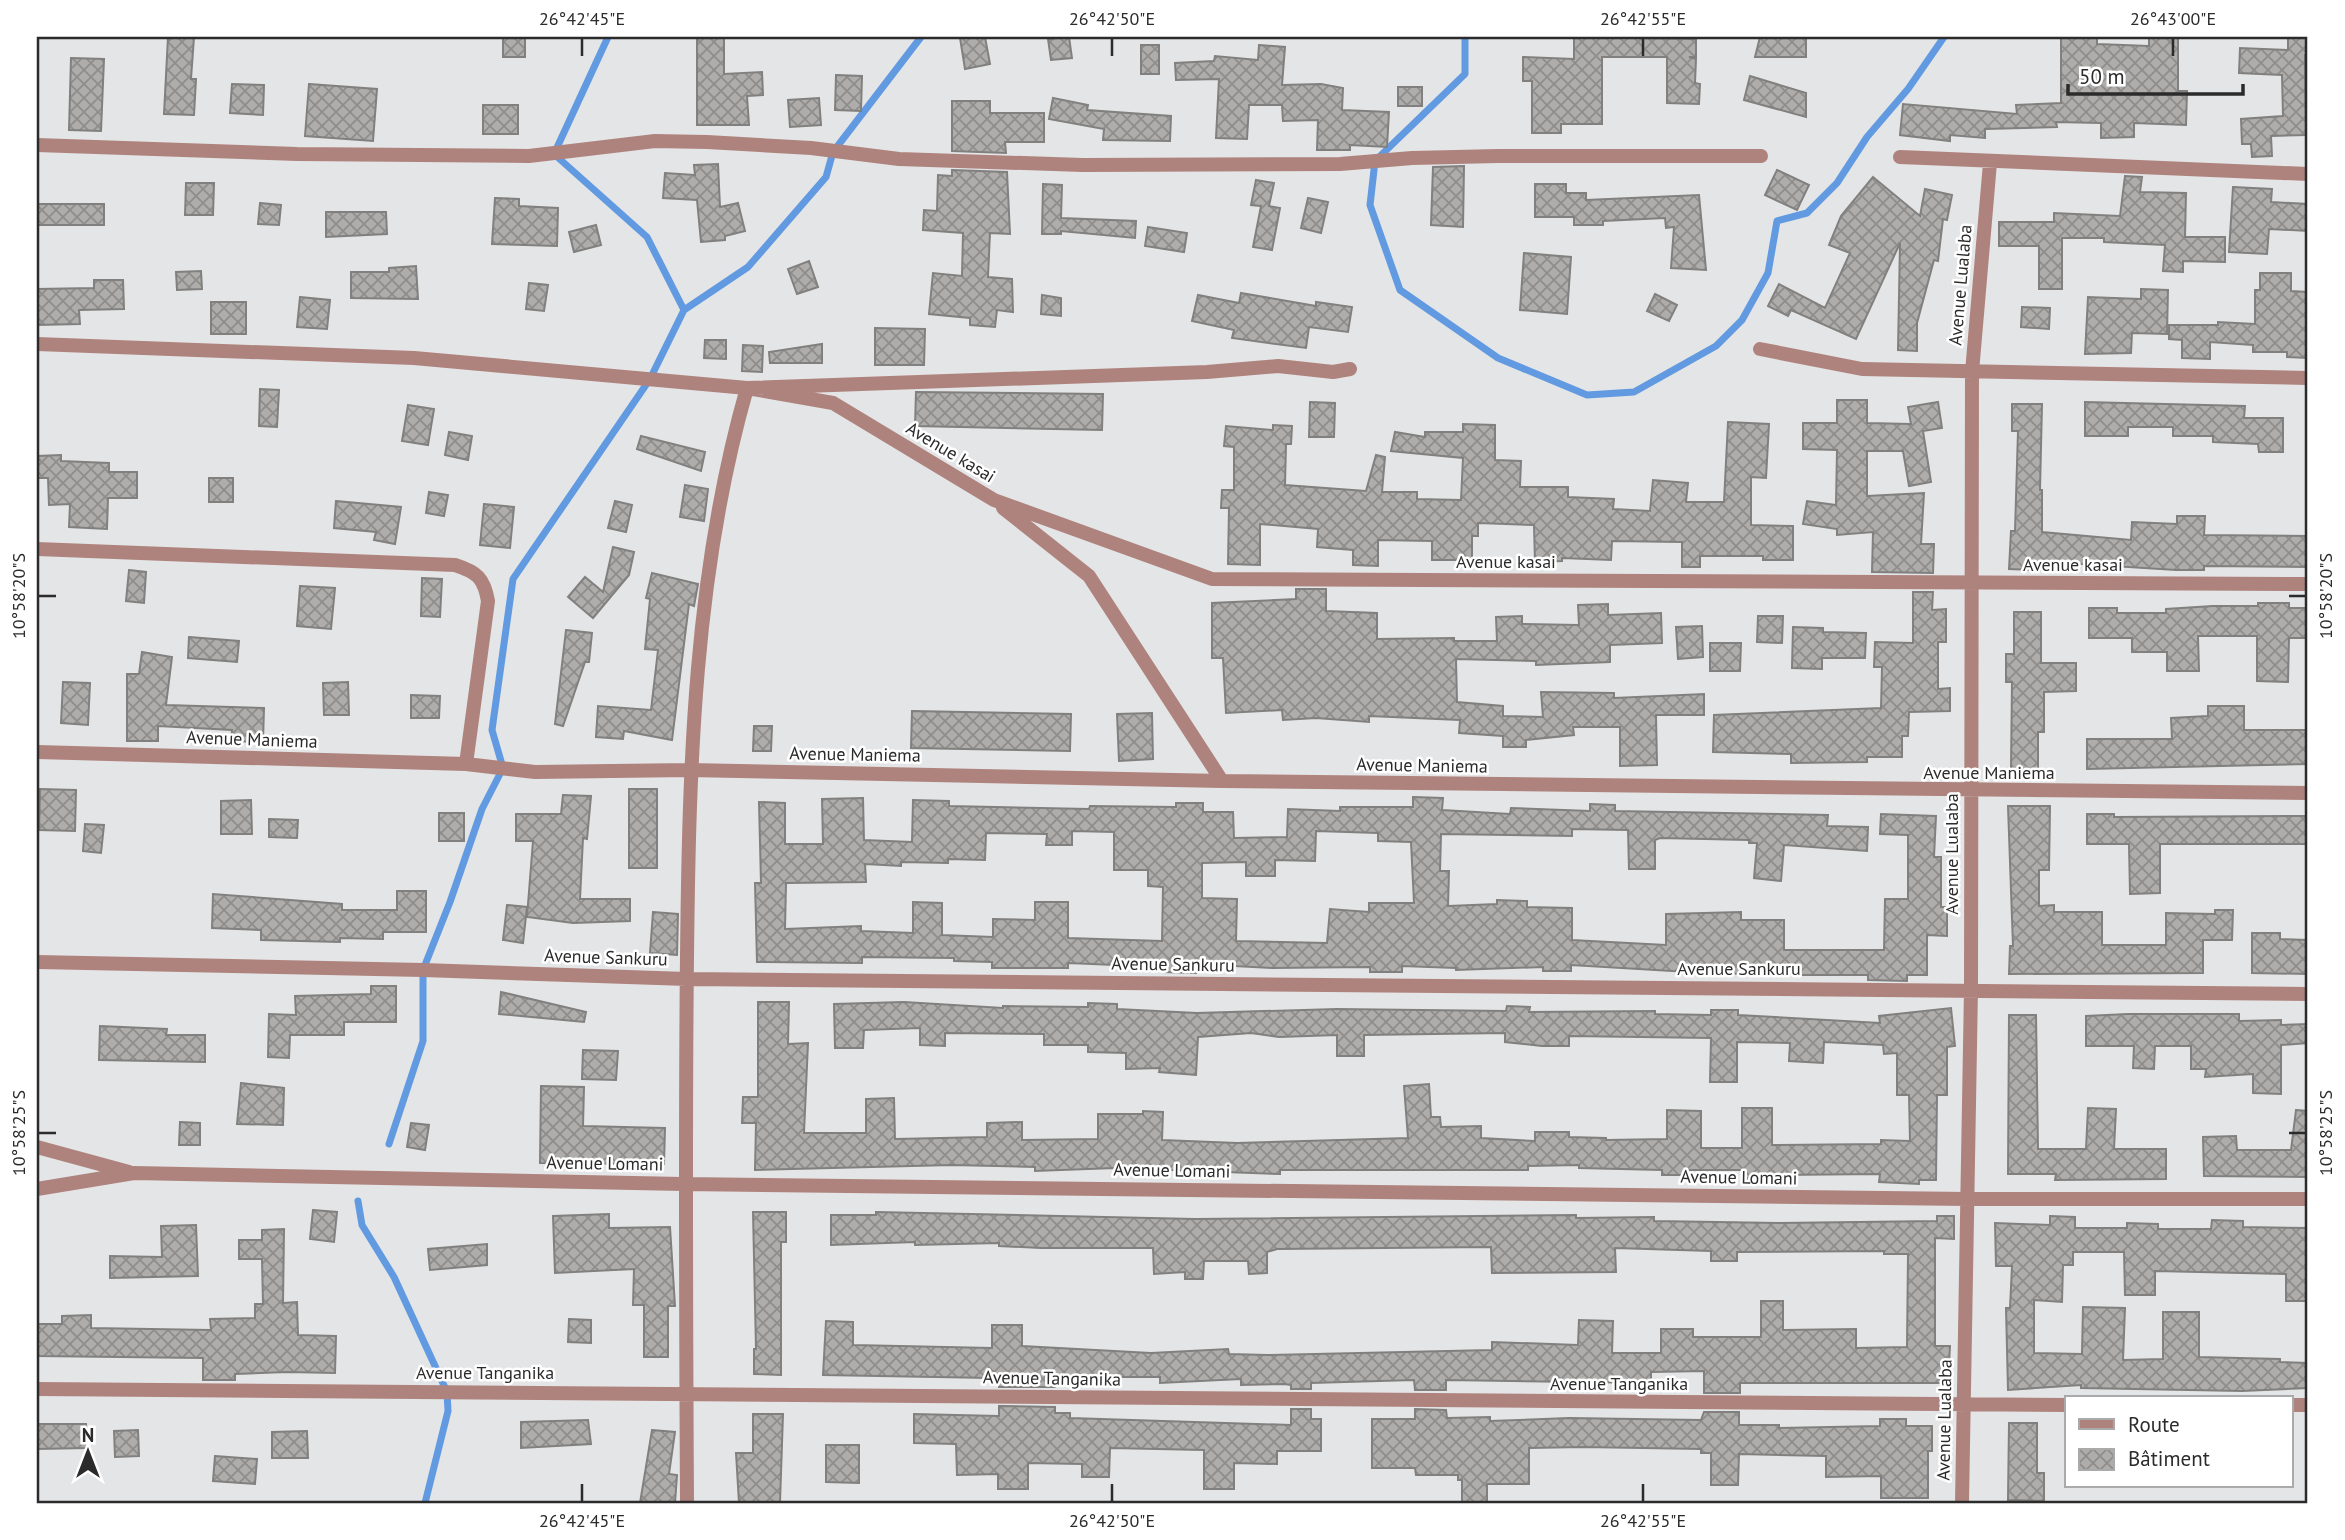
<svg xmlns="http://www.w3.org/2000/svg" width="2345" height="1540" font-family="'PT Sans',sans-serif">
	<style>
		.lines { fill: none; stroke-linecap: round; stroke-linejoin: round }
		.stream { stroke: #619ae1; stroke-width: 7 }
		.building { fill: url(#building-cross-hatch); stroke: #81807e; stroke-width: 2; fill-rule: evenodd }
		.minor { stroke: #af837d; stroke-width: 14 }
		.ticks { fill: none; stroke: #2b2b2c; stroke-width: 2.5 }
		.labels { text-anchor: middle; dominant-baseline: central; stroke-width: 5; stroke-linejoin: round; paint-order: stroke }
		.street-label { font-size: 18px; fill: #2b2b2c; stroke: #fff }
		.neatline { fill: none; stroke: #2b2b2c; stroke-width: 2.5 }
		.ticks-label { font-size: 18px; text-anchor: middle; fill: #2b2b2c }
	</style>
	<defs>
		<pattern id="building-cross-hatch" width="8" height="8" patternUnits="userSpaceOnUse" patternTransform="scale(1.75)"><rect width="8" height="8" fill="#aeadab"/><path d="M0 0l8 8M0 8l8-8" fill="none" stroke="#8e8d8b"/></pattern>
	</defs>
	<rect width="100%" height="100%" fill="#e4e5e7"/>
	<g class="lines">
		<path class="stream" d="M608 37 554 154 647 237 684 310
			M1465 37V74L1375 161 1370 205 1400 290 1498 358 1587 395 1634 392 1716 346 1742 320 1768 273 1777 221 1807 213 1837 183 1867 137 1908 89 1944 37
			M389 1144 423 1041V970L450 902 482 809 503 768 492 730 513 579 650 379 684 310 748 267 826 177 833 152 921 37
			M358 1201 362 1225 394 1277 447 1392 448 1411 425 1503"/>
	</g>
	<path class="building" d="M168 37H194L191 79H196L194 115 164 114Z
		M503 37H525V57H503Z
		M697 37H724V74L762 72 763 95 747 96 749 125H697Z
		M970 37H985L990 64 965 69 960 38Z
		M1069 37 1072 58 1051 60 1048 39Z
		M1574 37 1696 39V57H1689L1696 59 1695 83 1700 84 1699 104 1667 103V57H1602V124H1561V133H1532V81H1523V57L1574 59Z
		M1760 37H1806V57H1755Z
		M2061 37H2097V44L2149 46V37H2178V91H2187L2186 125 2134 123V137L2101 138V123L2056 122 2057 127 1985 129V138L1950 135V141L1900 135 1903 104 2017 114 2016 105 2061 103Z
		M2288 37H2308V55H2305L2306 135 2271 136 2272 156 2252 157 2251 144H2242L2241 119 2283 116 2282 75 2239 73 2240 48 2288 50Z
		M1141 45H1159V74H1141Z
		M1259 45 1285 47 1282 85 1321 84 1343 88 1342 110 1389 112 1387 147 1350 145V150H1317L1318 120 1283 121 1282 105H1249L1247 139 1216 138 1219 79 1176 80 1175 63 1214 61 1215 56 1258 60Z
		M71 58 104 59 101 131 69 130Z
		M836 75 862 76 861 111 835 110Z
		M1750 76 1806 93V117L1744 100Z
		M232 84 264 85 263 115 230 113Z
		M309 84 377 89 373 141 305 136Z
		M1398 87H1422V106H1398Z
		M819 98 821 125 790 127 788 100Z
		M1053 98 1088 105 1087 110 1171 116 1170 141 1103 140 1104 129 1049 119Z
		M952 101H990V113H1044V142H1005L1006 153 952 151Z
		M483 105H518V134H483Z
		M718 164 720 207 738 203 745 231 725 236V240L701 242 697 200 663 198 665 173 695 175 694 165Z
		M1464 166 1463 227 1431 225 1433 167Z
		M952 170 1007 172 1010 234 990 233 988 277 1012 279 1013 312 997 310 995 327 970 325V318L929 314 933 273 962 276 963 233 923 230 924 210 937 211 938 175 952 176Z
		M1777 170 1809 185 1797 210 1765 195Z
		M2125 176 2142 177 2140 192 2186 193 2185 237H2225V262L2183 261V272L2163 271 2165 245 2104 242V238H2062V289H2039V246H1999V222H2054V213L2120 216Z
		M1873 177 1920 216 1925 189 1952 195 1947 220 1943 219 1938 261 1934 260 1917 323V351L1898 350 1900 243 1856 339 1791 310 1788 316 1768 306 1779 284 1825 308 1850 253 1829 245 1841 216Z
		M1256 180 1274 183 1269 206 1280 208 1272 250 1253 247 1261 206 1251 205Z
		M186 183H214L213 215H185Z
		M1043 184 1062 185 1061 218 1136 221 1135 238 1061 231V234H1042Z
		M1535 184H1566V193H1586V200L1699 195 1706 270 1671 268 1674 227 1666 228 1665 218 1603 221V225H1574V217H1535Z
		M2233 187 2272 189 2271 202 2308 204V231L2269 229 2267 254 2229 252Z
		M495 198 519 199V206L558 208 557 246 492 244Z
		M1308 198 1328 202 1321 233 1301 228Z
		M260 203 281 205 279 225 258 224Z
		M37 204H104V225H37Z
		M326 212H386L387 234 326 237Z
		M596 225 601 245 574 252 569 232Z
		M1148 227 1187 233 1184 252 1145 246Z
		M1524 253 1571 257 1567 314 1520 310Z
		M809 261 818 287 797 294 788 269Z
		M416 266 418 299 351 298V272H389V268Z
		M201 271 202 289 177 290 176 272Z
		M2260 273H2291V291L2308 292V358L2287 357V352H2253V345L2210 342V359L2182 358V340L2169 339V325H2218V322L2255 324V290H2260Z
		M94 280H123L124 309 79 310 80 324 37 325V289L94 288Z
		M529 283 548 285 544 311 526 309Z
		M2141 289 2168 290 2167 334 2132 333 2131 353 2085 354 2088 297 2141 299Z
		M1241 293 1316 306V302L1352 307 1348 332 1309 327 1306 348 1232 338 1234 330 1192 321 1198 295 1239 303Z
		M1655 294 1677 305 1669 321 1647 311Z
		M1042 295 1061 298V316L1041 314Z
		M300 297 330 300 327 329 297 327Z
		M211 302H246V334H211Z
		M2022 307 2050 308 2049 329 2021 327Z
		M875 328 925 329 924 365H875Z
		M705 340H726V359L704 358Z
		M822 344V363H770L769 352Z
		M743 345 763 346 762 372 742 371Z
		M260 389 279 390 277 427 259 426Z
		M916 392 1103 394 1102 430 915 426Z
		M1837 400H1867V423L1911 424 1908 407 1938 402 1942 428 1923 431 1931 482 1909 486 1903 451H1867V496L1924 493 1921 544H1934L1933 573 1872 572 1873 532 1837 535V529L1803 524 1807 501 1836 505 1837 450 1803 449V423H1837Z
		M1310 402 1335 403 1334 437H1309Z
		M2085 402 2245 406 2244 418H2283V452H2259L2258 444 2213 442V436H2173V427H2128V436H2085Z
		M2012 404H2042L2040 490H2042V532L2131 540 2132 522 2177 524V516H2205L2204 535 2308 536V567L2204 566V570H2176L2065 563V571L2009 569 2011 531H2015L2018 431H2012Z
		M408 405 434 409 428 445 402 441Z
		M1728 422 1769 424 1766 478 1751 477V525L1793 526V560H1763V556H1700V567H1682V542L1612 541 1611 560 1562 558V561L1535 562 1534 525 1478 523V536H1472V560H1432V541L1378 540V566L1353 565V550L1317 547 1318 529 1260 524V565L1228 564 1229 508H1221L1222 490H1234V447L1224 446 1226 426 1273 430V425L1292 426 1291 444H1286L1285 485 1366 491 1376 455 1385 457 1382 492H1417V499L1461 500 1463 458 1391 451 1395 432 1425 437V432H1463V424L1495 425V460L1521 461 1520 487H1568V497L1614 499 1613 509 1650 511 1653 480 1688 483 1686 502H1724Z
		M449 432 472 436 468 460 445 455Z
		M641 436 705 452 701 471 637 449Z
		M61 455V461L109 463V472H137V498H108L107 529 69 527 70 504 49 505 48 478H37V456Z
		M209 478H233V502H209Z
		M685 485 708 489 704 521 680 517Z
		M429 492 448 495 444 516 426 513Z
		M336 501 401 507 395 544 374 540 376 532 334 528Z
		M615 501 632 505 626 532 608 528Z
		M484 504 514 507 510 548 480 545Z
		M613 547 634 552 629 575 593 618 568 597 585 577 603 592Z
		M129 570 146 572 144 603 126 601Z
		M652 573 698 584 694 606 689 604 672 740 624 731 623 739 596 737 598 706 651 710 658 650 645 649 650 599 646 598Z
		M422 578 442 579 440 617 421 616Z
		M300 586 335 588 331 629 297 626Z
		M1296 589H1326V611L1377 613V639L1454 638V641H1497L1496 617 1522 616V624L1579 625 1578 605 1608 604V615L1661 613 1662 643 1610 645V662L1536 665V661L1456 659 1457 702 1503 706V716L1543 717 1541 692 1614 693V698L1704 694V715H1656L1657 765 1620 766V727H1573L1574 735 1526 740V747H1503V736L1459 733 1460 720 1369 716V722L1316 718 1283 720 1282 710 1226 713 1223 658H1212V603L1296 599Z
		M1913 592H1933L1932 610 1946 609V642H1938V689L1950 688V711L1909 712 1908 736H1902V757H1867V762L1791 763V754L1713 752 1714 715 1881 708 1882 667H1874L1875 642 1913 643Z
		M2258 603H2289V608H2308V638H2289L2288 682 2257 681V636H2198L2199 671H2167V652H2132V638H2089V608H2117V613H2166V609L2213 606H2258Z
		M2014 612H2041V663H2076V691L2044 692V732H2038V769H2011L2012 682H2006V654H2014Z
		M1758 616H1783L1782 643 1757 642Z
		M1702 626 1703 657 1678 659 1676 627Z
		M1793 627 1823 628V632L1866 633 1865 658H1822V669L1792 668Z
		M566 630 592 633 589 662H585L563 726 555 724Z
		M189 637 239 641 237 662 188 658Z
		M1710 643H1741L1740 671H1710Z
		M142 652 172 657 166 705 264 708 263 742 231 741 232 730 158 726V741H127V674H139Z
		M63 682 90 683 88 725 61 723Z
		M348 682 349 715H324L323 683Z
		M411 695 440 696 439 718H411Z
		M2208 706H2244V730H2308V764L2087 769V739H2172L2171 718 2208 716Z
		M912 711 1071 714 1070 751 911 748Z
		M1152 713 1153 759 1119 761 1117 714Z
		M754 726H772L771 751H753Z
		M40 789 76 790 75 831 39 830Z
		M629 789H657V868H629Z
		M563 795 591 796 587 839 583 838 580 899H630V921L573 923 527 917 533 841H516V814H561Z
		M1413 797 1443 798 1442 810 1510 814 1511 808 1590 811V804L1615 805V811L1828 815 1827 826 1868 827 1867 851 1784 845 1781 881 1754 878 1757 843H1749V840L1660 838 1655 840V869H1629L1628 830 1572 829V836L1441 834 1440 871H1449L1448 906 1497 904V900L1527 901V907L1572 908V940L1666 945V914L1741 912V920H1784V950H1884L1885 899H1908V835L1880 834 1881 814 1936 816 1934 857H1941V907H1947V936L1927 935V975H1907V981L1868 980V975H1794V971H1740V974L1706 973 1571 965V971H1543V967L1456 970V968L1402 966V972H1370V967L1272 968 1196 964V973L1162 972V967L1068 963V968H992V962L954 961V958L862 957V963L757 962 755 883H761L759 802 785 803V844H823L822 799 863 798 864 840 912 842 913 800 949 801V806L1089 809 1090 806 1176 807V803H1203V812H1233L1234 838 1287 837 1288 809 1340 811V807H1413ZM1072 831 1114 832V870H1148V886L1163 887 1162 941 1068 938V902H1035V920L993 919V937L942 935V903L913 902V933L861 931V926L785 929 786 883 866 882 865 864 901 866V862L948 863V859L985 860 986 833 1047 834 1046 845H1072ZM1316 831 1378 833V841L1411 842 1414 903H1369V912L1330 909 1327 943 1236 941 1237 899 1202 898V863L1246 862V876H1275V860L1315 861Z
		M251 800 252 834H221V801Z
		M2008 806H2050L2049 870H2039V906L2054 905V912H2102V945H2166V913L2215 914V910H2233L2232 940H2203V973L2009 974 2010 946H2013Z
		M439 813H464V841H439Z
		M2087 814H2114V817L2308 816V844H2160V893L2130 894 2129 844H2087Z
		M269 819 298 820 297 838 269 837Z
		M85 824 104 825 101 853 83 851Z
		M397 891H426V932H383V939L340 938V942L261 940V930L212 928 213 894 342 904V910H397Z
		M507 905 527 907 523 943 503 940Z
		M653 912 678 914 677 955 650 953Z
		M2252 933H2280V939L2308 940V974L2252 973Z
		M371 986H396V1022H344V1035H290L289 1058 268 1057 269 1014 296 1015 295 996 371 994Z
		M501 992 586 1012 584 1022 499 1014Z
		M758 1002H789L788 1044 808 1043 804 1133H866V1099L894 1098 895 1139 987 1137V1123L1022 1122V1140L1098 1139V1114H1143V1111L1163 1112 1162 1140 1237 1143 1408 1138 1404 1086 1429 1084 1431 1117H1440L1441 1127 1481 1126V1138L1535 1141V1132H1569V1137L1606 1138V1140L1667 1139V1110L1701 1111V1148H1742V1108H1772V1145L1881 1144V1140L1910 1141 1909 1095H1897V1053L1884 1054 1883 1045 1824 1042 1823 1063 1789 1061 1790 1043 1737 1042V1082H1710L1711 1038 1569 1036V1046H1542L1505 1042V1033L1364 1035V1056H1337V1035L1279 1037 1251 1033 1198 1037 1196 1075 1159 1072 1160 1068 1126 1069V1053L1088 1052V1045H1044V1034L945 1033V1046L920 1045V1028L864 1030 863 1048H835L834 1004 904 1002 1003 1008V1006L1088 1007V1003L1117 1004V1009L1197 1013 1337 1009 1506 1011 1507 1006 1530 1007 1529 1012 1655 1011V1014L1711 1015V1010H1738V1015L1880 1023 1879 1016 1951 1008 1955 1046 1947 1047V1095H1937L1936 1180H1919V1184L1879 1182 1880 1174 1772 1175V1181H1742V1170H1689V1175H1662V1170L1579 1168V1165L1528 1166V1170H1280V1174L1115 1168 1035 1171V1167L952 1165 755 1170 756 1123H742L743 1097H758Z
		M2128 1014H2239V1021L2281 1020V1025L2308 1024V1043L2281 1045V1094L2253 1093V1074L2205 1077 2206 1069H2191V1046H2155L2154 1069 2133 1068 2134 1046H2086V1016Z
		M2009 1015H2036L2038 1149H2086L2088 1108 2116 1109 2114 1149H2166V1179L2055 1180 2056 1174H2008Z
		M100 1026 167 1029 166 1035H205V1062L99 1060Z
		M583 1050 618 1051 616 1080 582 1079Z
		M241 1083 284 1088 283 1125 237 1124Z
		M541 1086 584 1087 583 1126 665 1128 664 1164 540 1163Z
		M2296 1110 2308 1111V1177L2204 1176 2203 1137 2236 1136 2237 1150H2291Z
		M180 1122 200 1123V1145H179Z
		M411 1123 429 1125 425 1150 407 1147Z
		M313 1210 337 1212 334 1242 310 1239Z
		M753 1212H786V1242H781V1375L754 1374V1349H756Z
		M876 1212 1195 1219 1576 1215V1218L1654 1217V1221L1779 1223 1937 1221V1216H1954V1239L1935 1238V1346H1950L1948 1383H1740V1393H1704V1371L1651 1372V1383L1446 1380V1390H1415L1414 1380 1311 1383V1389H1291V1385L1284 1384 1241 1385V1379L1160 1383V1377H1056L1055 1387H999V1381L991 1378 823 1375 826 1321 853 1322V1345L992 1348V1325H1022V1346L1151 1353 1228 1349 1229 1354 1268 1355 1492 1350V1342L1578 1345 1579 1320 1613 1321 1612 1353H1661V1329H1693V1337H1761V1301H1783V1330L1856 1329V1348L1907 1347 1908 1254H1884V1251L1737 1252V1261H1711V1251L1615 1248 1616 1272 1492 1273 1491 1247 1277 1249 1267 1252V1273L1249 1274 1248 1261H1204L1203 1279H1185V1272L1154 1274 1153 1248H1041L999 1246V1243L915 1245V1242L831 1245V1215H876Z
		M609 1214V1228L670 1227 675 1306H668V1357H644V1305H633L634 1269 555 1273 553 1216Z
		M2050 1216 2075 1217V1228H2127V1223L2158 1224V1229H2211L2212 1220 2243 1221V1227L2308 1228V1301H2286V1274L2155 1271V1295H2125L2124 1252H2073V1265H2063L2062 1302 2034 1300V1353L2082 1354 2083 1307 2125 1308 2123 1360 2163 1359V1312H2199V1357L2280 1359V1362L2308 1363V1388L2242 1391 2081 1388V1385L2008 1390 2006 1308H2010L2012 1266H1996L1995 1223 2050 1225Z
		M196 1225 198 1276 110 1278V1256L162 1257 161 1226Z
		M284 1229 283 1303 297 1302 298 1335 336 1336 335 1373 287 1372 235 1374V1380H203V1358L37 1356V1324H62V1316L91 1315V1328L211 1330 210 1319 255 1318V1304H263L262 1259H239V1240H262V1230Z
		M487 1244V1265L430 1270 428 1249Z
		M569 1319 591 1320V1343L568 1342Z
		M999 1406 1055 1407V1413H1070V1418L1291 1425V1409H1311V1419H1321V1451H1277V1464L1234 1463V1489H1204V1450L1110 1448 1109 1477H1082V1464L1028 1463V1489H998V1474L957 1475 956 1444 914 1443V1414L999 1416Z
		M1415 1409 1446 1410 1447 1418 1490 1417V1421L1569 1418 1701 1420 1704 1412H1739V1425H1779V1428L1880 1426V1419H1906V1426H1932V1451H1928V1498H1881V1476L1826 1477V1456L1739 1454 1738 1485H1711V1453H1701V1449L1583 1447 1529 1448V1484H1487V1503H1462V1480H1458V1475H1416L1415 1468H1372V1419H1415Z
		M753 1414H783L780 1503H739L736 1453H753Z
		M588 1420 591 1444 521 1448V1422Z
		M2009 1423H2037V1473H2044V1501L2008 1500Z
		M37 1424H86L87 1448 37 1449Z
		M138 1430 139 1456 115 1457 114 1431Z
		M652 1430 675 1432 669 1474 677 1475 675 1503H640Z
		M307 1431 308 1458H272V1432Z
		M826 1445H859V1483L826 1482Z
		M215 1456 257 1459 255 1484 213 1481Z"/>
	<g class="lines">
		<path class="minor" d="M37 145 297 154 529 156 655 141 707 142 811 148 899 159 1083 165 1340 164 1412 158 1498 156H1761
			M1900 157 2308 174
			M37 344 414 358 747 388 1207 372 1278 366 1333 372 1350 369
			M1760 349 1862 369 2308 378
			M747 388 833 403 994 500 1212 579 2308 584
			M1003 508 1089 576 1222 781
			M37 549 455 565C477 572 484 578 488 601L466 764
			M37 752 466 764 535 772 689 770 1222 781 2308 793
			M37 962 423 970 687 979 2308 994
			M37 1147 129 1172
			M37 1189 134 1173 683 1184 1968 1199H2308
			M37 1389 2067 1405
			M2291 1405H2308
			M687 1503C686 1321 685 1139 687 957 689 765 694 573 747 388
			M1962 1503 1971 989 1972 372 1990 163"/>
	</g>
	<path class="ticks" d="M582 38V56M1112 38V56M1643 38V56M2173 38V56M38 596H56M2289 596H2306M38 1133H56M2289 1133H2306M582 1484V1502M1112 1484V1502M1643 1484V1502"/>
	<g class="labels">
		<g class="street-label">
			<text transform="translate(1960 285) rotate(-85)">Avenue Lualaba</text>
			<text transform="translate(951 452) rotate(31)">Avenue kasai</text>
			<text x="1506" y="561">Avenue kasai</text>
			<text x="2073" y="564">Avenue kasai</text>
			<text transform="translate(252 739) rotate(2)">Avenue Maniema</text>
			<text transform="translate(855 754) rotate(1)">Avenue Maniema</text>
			<text transform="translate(1422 765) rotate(1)">Avenue Maniema</text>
			<text x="1989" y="772">Avenue Maniema</text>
			<text transform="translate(1951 854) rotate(-90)">Avenue Lualaba</text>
			<text transform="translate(606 957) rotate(2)">Avenue Sankuru</text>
			<text transform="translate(1173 964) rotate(1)">Avenue Sankuru</text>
			<text x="1739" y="968">Avenue Sankuru</text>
			<text transform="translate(605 1163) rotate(1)">Avenue Lomani</text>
			<text transform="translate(1172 1170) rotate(1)">Avenue Lomani</text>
			<text transform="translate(1739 1177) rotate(1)">Avenue Lomani</text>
			<text x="485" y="1372">Avenue Tanganika</text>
			<text transform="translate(1052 1378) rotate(1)">Avenue Tanganika</text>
			<text x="1619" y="1383">Avenue Tanganika</text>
			<text transform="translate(1944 1420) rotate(-89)">Avenue Lualaba</text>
		</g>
	</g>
	<rect width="2345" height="1540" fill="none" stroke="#ffffff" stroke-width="77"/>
	<rect x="2065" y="1396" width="228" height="91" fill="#ffffff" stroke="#aaaaab" stroke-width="2"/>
	<rect x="2079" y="1419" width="35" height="10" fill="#af837d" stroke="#aaaaab" stroke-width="2"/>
	<text x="2128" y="1432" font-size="21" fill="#2b2b2c">Route</text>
	<rect x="2079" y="1449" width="35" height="21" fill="url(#building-cross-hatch)" stroke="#aaaaab" stroke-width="2"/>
	<text x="2128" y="1466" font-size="21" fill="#2b2b2c">Bâtiment</text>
	<g transform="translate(88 1452)" stroke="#ffffff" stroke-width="5" paint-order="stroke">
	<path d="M0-5L12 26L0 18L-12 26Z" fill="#2b2b2c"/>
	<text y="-10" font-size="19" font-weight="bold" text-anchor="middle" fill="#2b2b2c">N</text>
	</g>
	<path d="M2068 84v10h175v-10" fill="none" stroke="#2b2b2c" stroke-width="3.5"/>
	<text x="2079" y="84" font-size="21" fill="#2b2b2c" stroke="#ffffff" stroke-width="5" paint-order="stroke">50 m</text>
	<rect x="38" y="38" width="2268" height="1464" class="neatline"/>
	<g class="ticks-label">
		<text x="582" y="25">26°42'45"E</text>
		<text x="1112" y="25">26°42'50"E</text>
		<text x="1643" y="25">26°42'55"E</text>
		<text x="2173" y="25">26°43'00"E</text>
		<text transform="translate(19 596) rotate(-90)" y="6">10°58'20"S</text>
		<text transform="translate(2326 596) rotate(-90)" y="6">10°58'20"S</text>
		<text transform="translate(19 1133) rotate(-90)" y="6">10°58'25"S</text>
		<text transform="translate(2326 1133) rotate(-90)" y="6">10°58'25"S</text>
		<text x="582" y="1527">26°42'45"E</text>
		<text x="1112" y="1527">26°42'50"E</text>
		<text x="1643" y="1527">26°42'55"E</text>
	</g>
</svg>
